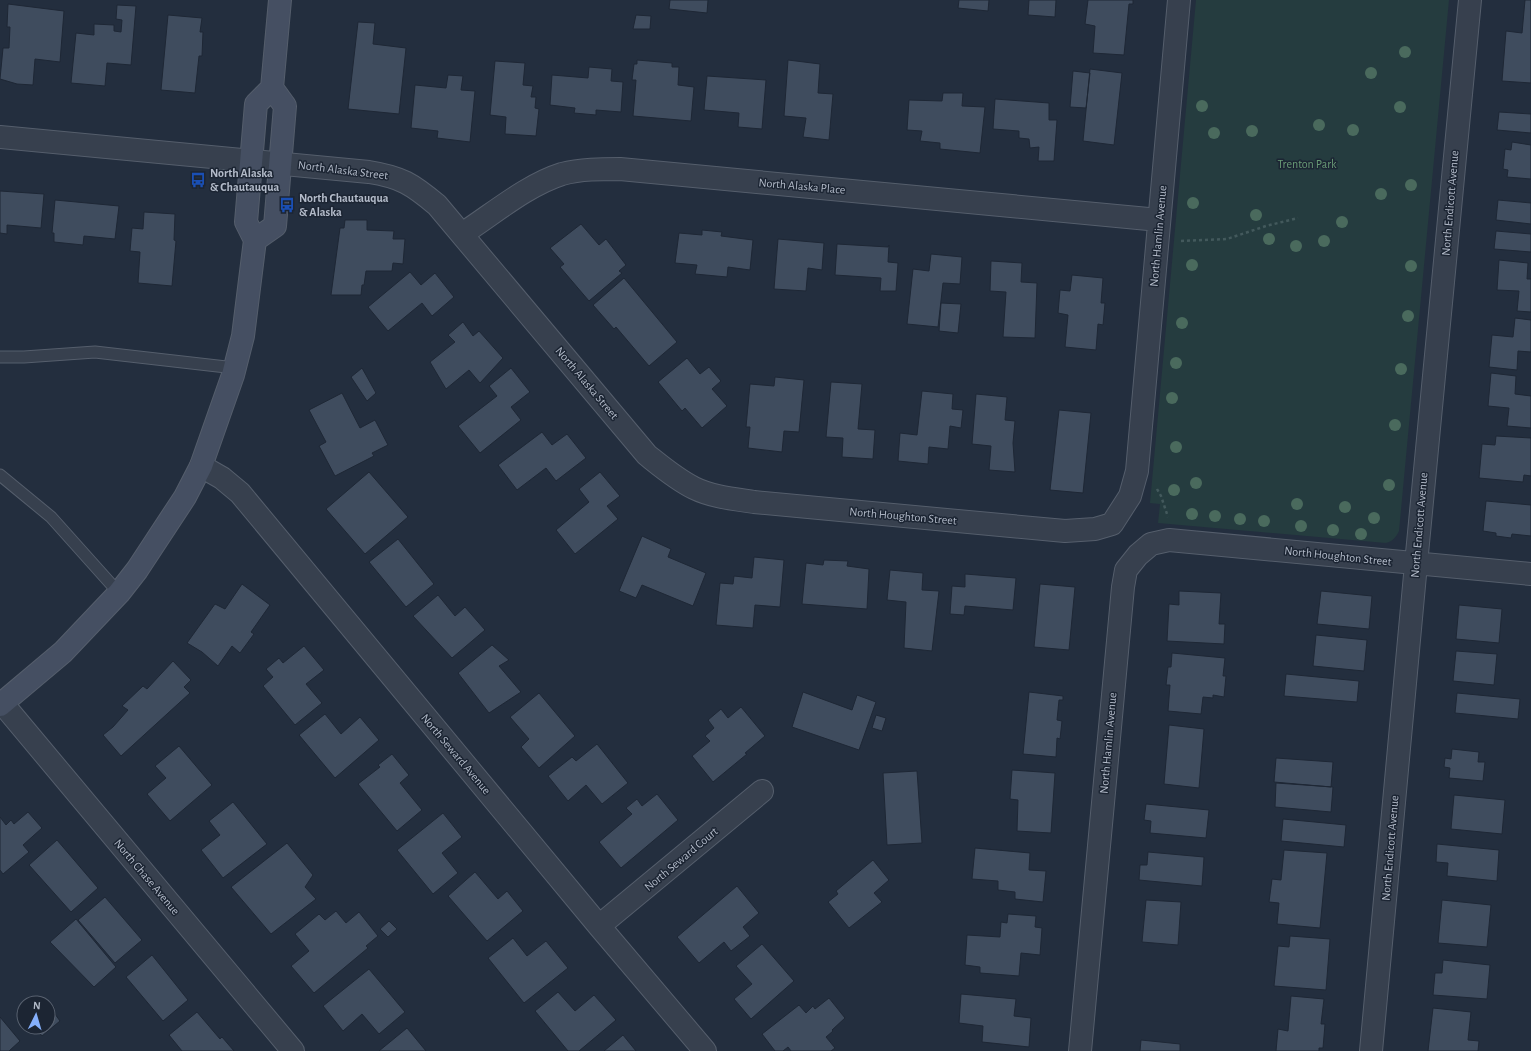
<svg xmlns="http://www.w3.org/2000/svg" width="1531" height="1051" font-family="'Alegreya Sans',sans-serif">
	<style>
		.green { fill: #253c3f }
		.building { fill: #3f4c5e; stroke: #1e2735 }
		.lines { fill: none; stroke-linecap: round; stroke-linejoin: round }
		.lane-casing { stroke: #555e6c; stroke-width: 13 }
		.street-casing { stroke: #555e6c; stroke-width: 24 }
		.secondary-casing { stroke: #555e6c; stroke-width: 24 }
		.path { stroke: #43595c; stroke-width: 2.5; stroke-dasharray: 3 3; stroke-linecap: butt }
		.lane { stroke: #37404e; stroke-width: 11 }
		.street { stroke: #37404e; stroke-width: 22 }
		.secondary { stroke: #454f62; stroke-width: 22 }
		.tree { fill: #4a6a5d }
		.labels { text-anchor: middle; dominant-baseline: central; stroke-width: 3; stroke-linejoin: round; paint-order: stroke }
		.park-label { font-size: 12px; fill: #699b76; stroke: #1c2533 }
		.street-label { font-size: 12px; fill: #b3bbc9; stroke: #1c2533 }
		.poi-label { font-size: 12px; font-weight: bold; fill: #b3bbc9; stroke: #1c2533; text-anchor: start }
	</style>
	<rect width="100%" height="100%" fill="#232e3e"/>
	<path class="green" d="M1196 0H1449L1399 531C1396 537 1393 541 1386 543L1158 523 1160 504 1150 503Z"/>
	<path class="building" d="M670 0H708L707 13 669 9Z
		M959 0H989L988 11 958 8Z
		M1029 0H1056L1055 17 1028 15Z
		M1088 0H1133V4H1129L1124 55 1093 53 1095 26 1085 24Z
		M1525 0H1531V83L1502 81 1506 31 1522 33Z
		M8 4 64 11 60 62 35 59 33 85 17 84 0 79 3 48H9L10 27H7Z
		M117 5 136 6 131 65 107 63 105 86 71 83 76 33 94 35V24L114 25V31L121 32 122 20 116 19Z
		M168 15 202 18 200 32H203L202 56H199L195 93 161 90Z
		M636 15 651 16 650 29H633Z
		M358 22 375 23 373 44 406 48 399 114 348 109Z
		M637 60 672 63V67H679L678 85 694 87 691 121 633 116 636 80H632L634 64H637Z
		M788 60 820 64 818 93 833 94 829 140 803 137 806 118 784 116Z
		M495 61 525 63 523 85 533 86 531 97H536L535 108 539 109 536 136 505 134 506 117 490 115Z
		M589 67 612 69 611 81 623 82 621 112 596 110V115L574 113 575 108 550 105 552 75 588 78Z
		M1090 69 1122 73 1114 145 1083 141Z
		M1073 71 1090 73 1086 108 1070 107Z
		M448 75 463 76 461 90 475 91 470 142 437 138 438 131 411 128 415 85 446 88Z
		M707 76 766 80 762 129 738 127 739 113 704 110Z
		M943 93H963L962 106 985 107 980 153 940 149V143L920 141 922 131 907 130 909 100 942 101Z
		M995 99 1049 103V120H1057L1054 161H1038L1039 147 1030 148 1029 139 1019 138V131L993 129Z
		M1499 112 1531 114V133L1497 130Z
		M1512 142 1531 145V179L1507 177 1508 170 1503 169 1505 149 1511 150Z
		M0 191 44 194 41 228 7 225V234L0 233Z
		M55 200 119 206 115 239 84 236 83 245 54 242V233H52Z
		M1498 200 1531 203V224L1496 220Z
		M144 212 175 214 174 240 176 241 172 286 138 283 140 252 130 251 132 228 143 229Z
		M345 220H367V230L394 231 393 239H405L403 264 393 263 392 271H366L364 285H362L361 295H331L340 228H344Z
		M581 224 599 245 606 239 626 265 619 271 622 273 589 301 560 267 564 264 550 248Z
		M702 230 722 232 721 236 753 240 750 270 728 267 727 277 695 274 697 265 675 263 679 233 702 235Z
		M1496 231 1531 234V252L1494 249Z
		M778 239 824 243 822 270 808 268 806 291 774 289Z
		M837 244 888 247 889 245 888 262 898 263 896 291H880L881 278 835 275Z
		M931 254 962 257 960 284 943 283 938 327 907 324 913 269 929 271Z
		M1499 260 1528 263 1527 279H1531V312L1517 311 1519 291 1497 290Z
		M991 261 1022 263 1021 282 1037 283 1035 338 1003 337 1006 292 990 291Z
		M410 272 421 285 435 273 454 297 432 316 422 303 388 331 368 307Z
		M1072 275 1103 278 1101 303H1105L1103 325 1098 324 1096 350 1065 347 1068 315 1058 313 1060 290 1070 291Z
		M624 278 677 342 649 366 616 327 614 329 593 305Z
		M941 303 961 304 958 333 939 331Z
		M1515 318 1531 320V352L1518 351 1517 370 1489 367 1492 335 1513 337Z
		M463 322 473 336 479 331 503 358 480 383 469 370 446 389 430 362 455 342 448 335Z
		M687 358 700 374 709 367 721 381 712 389 727 406 702 428 685 408 682 411 658 382Z
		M362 368 376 393 367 401 351 377Z
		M511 368 530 392 511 407 521 420 480 453 458 426 497 396 489 386Z
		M1491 373 1516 376 1515 394 1531 396V428L1507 426 1509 408 1488 406Z
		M775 377 804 380 799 432 784 431 782 452 748 448 750 427H746L750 384 774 386Z
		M831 382 862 384 858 429 875 430 873 459 842 457 843 438 826 437Z
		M922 391 953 394 952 409 963 410 961 428 950 426 948 449 929 447 928 464 898 461 900 433 917 435Z
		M342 393 360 428 375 420 388 445 372 453 374 456 335 476 319 446 326 442 309 410Z
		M976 394 1007 397 1005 420 1015 421 1013 443 1015 472 989 470 991 446 972 444Z
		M1059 410 1091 413 1083 493 1050 490Z
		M542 432 552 445 567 434 586 458 556 481 546 468 517 490 498 465Z
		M1496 436 1531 438V476L1524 475 1523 482 1479 478 1482 444 1495 445Z
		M369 472 408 517 365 554 326 509Z
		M600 472 620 496 607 506 618 519 575 554 556 530 589 502 579 489Z
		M1486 501 1531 505V536L1512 534 1511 538 1496 536V533L1483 531Z
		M642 536 671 549 668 557 706 573 693 606 642 585 636 598 619 591Z
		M398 539 434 584 406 607 369 562Z
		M754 557 784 560 780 607 755 605 753 628 716 625 720 583 733 584 734 576 752 578Z
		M824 560 848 561 847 566 869 569 867 609 802 604 806 563 823 565Z
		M890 570 923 573 922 590 939 591 932 651 904 648 906 602 887 600Z
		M965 574 1016 578 1013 610 965 606 964 615 950 614 952 586 965 587Z
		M242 584 270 605 251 632 254 634 240 653 232 646 218 666 202 652 187 643 215 604 225 609Z
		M1040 584 1075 587 1069 650 1034 647Z
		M1179 591 1221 593 1219 624H1225L1224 644 1167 641 1169 604 1179 605Z
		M1321 591 1372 596 1369 629 1317 624Z
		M438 595 455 616 465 607 485 630 452 658 413 616Z
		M1459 605 1502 609 1499 643 1456 639Z
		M1316 635 1367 640 1364 671 1313 666Z
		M492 645 509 660 499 666 521 692 489 713 458 673Z
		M304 646 324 670 306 684 322 703 295 725 263 686 273 677 266 669 279 658 283 663Z
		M1456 651 1497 654 1494 685 1453 681Z
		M1172 653 1225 658 1223 676H1226L1224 697 1213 695V698L1203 697 1201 714 1168 711 1170 685H1166L1168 667H1171Z
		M173 661 191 680 184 687 190 693 121 756 103 735 113 727 128 710 122 706 143 686 147 689Z
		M1286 674 1359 681 1357 702 1284 696Z
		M803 692 852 710 857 695 876 702 859 750 792 727Z
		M1029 692 1063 696V700H1059L1057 720 1062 721 1060 739 1057 738 1056 757 1023 754Z
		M539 693 575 736 539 768 521 747 529 739 510 717Z
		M1457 693 1520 699 1518 719 1455 713Z
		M741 707 765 736 745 753 747 754 713 782 692 756 710 741 705 736 714 728 708 720 721 709 728 718Z
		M325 714 341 734 360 717 379 740 335 778 299 735Z
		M876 715 886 718 882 731 872 728Z
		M1169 725 1204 729 1199 788 1164 784Z
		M597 744 628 783 602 804 586 785 568 801 548 776 572 757 576 761Z
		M179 746 212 785 170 821 147 794 166 778 155 766Z
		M1452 749 1479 752 1478 762H1485L1483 781 1449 778 1450 768 1444 767 1445 758 1451 759Z
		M392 754 409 775 400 783 422 810 397 831 358 784 380 767 378 765Z
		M1276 758 1333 762 1331 787 1274 782Z
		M1012 770 1055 773 1051 833 1017 831 1018 800 1010 799Z
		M917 771 922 843 887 845 883 773Z
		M1276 783 1333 787 1331 812 1275 807Z
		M657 794 678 820 621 868 599 842 632 814 626 808 637 799 642 806Z
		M1454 795 1505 800 1502 834 1451 829Z
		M233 802 267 844 223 878 201 850 220 835 209 821Z
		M1146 804 1209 810 1206 838 1150 833 1151 821 1144 820Z
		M28 812 42 828 23 845 29 852 3 874 0 870V817L6 825 11 820 14 824Z
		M443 813 462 837 442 853 458 873 433 894 397 850Z
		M1283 819 1346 825 1344 847 1281 841Z
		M57 840 98 888 71 912 29 865Z
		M287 843 313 875 305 887 316 899 271 934 231 887Z
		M1437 844 1499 850 1497 881 1447 876 1448 863 1436 862Z
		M975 848 1030 853 1029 870 1046 871 1043 902 1015 899V892L998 890V881L972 879Z
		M1284 850 1327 853 1320 928 1277 924 1279 903 1269 902 1272 879 1281 880Z
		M1148 852 1204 857 1202 886 1139 880 1140 865H1147Z
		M873 860 889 880 874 893 882 902 849 928 828 902 838 894 836 891Z
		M475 872 498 899 507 891 523 911 487 941 448 896Z
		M737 886 759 913 743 927 750 936 731 951 724 942 699 963 677 937Z
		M105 897 142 940 115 963 78 920Z
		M1146 900 1181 902 1178 945 1142 942Z
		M1442 900 1491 905 1487 947 1438 943Z
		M336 911 346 923 359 912 378 936 366 946 368 948 314 993 291 966 309 951 295 934 319 914 325 920Z
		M1008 914 1036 916 1035 927 1042 928 1040 955 1021 953 1019 976 980 973V967L965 965 967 935 1000 937 1001 922 1007 923Z
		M76 919 116 967 94 987 50 942Z
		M389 921 397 929 388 937 380 929Z
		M1290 936 1330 939 1326 990 1274 986 1278 946 1289 947Z
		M513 938 527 956 546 941 568 968 524 1003 488 958Z
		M762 944 794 981 751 1019 734 999 752 984 736 966Z
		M152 955 188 1000 163 1021 126 977Z
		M1443 960 1490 965 1487 999 1433 995 1435 973H1442Z
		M369 969 405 1012 379 1034 362 1014 343 1031 323 1006Z
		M558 992 575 1011 594 995 616 1020 579 1051H568L535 1011Z
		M961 994 1016 999 1014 1016 1031 1018 1029 1047 982 1042 983 1026 959 1023Z
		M1291 996 1324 999 1321 1024H1325L1323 1048H1319V1051H1276L1278 1029 1288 1031Z
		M829 998 845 1018 832 1030 833 1031 826 1037 835 1048 831 1051H791L788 1047 783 1051H775L762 1034 799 1005 806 1013 813 1006 815 1009Z
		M46 999 55 1008 48 1014V1003H41Z
		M1433 1008 1471 1012 1468 1040 1479 1041 1478 1051H1428Z
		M197 1012 220 1039 222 1037 234 1051H182L169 1035Z
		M55 1014 60 1021 42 1036 37 1030 40 1027H48V1020Z
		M0 1017 20 1041 9 1051H0Z
		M407 1028 426 1051H379Z
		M623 1035 636 1051H604Z
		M1141 1040 1180 1044V1051H1140Z"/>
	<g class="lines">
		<g class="lane-casing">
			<path id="lane" d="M0 357H24L95 352 235 368
				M0 475 51 517 119 593"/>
		</g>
		<g class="street-casing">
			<path id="street" d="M0 137 369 172C401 177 412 184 437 205L647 455C662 467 676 479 694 488 712 497 734 499 754 502L1065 531 1095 529 1112 524 1130 496 1137 471 1179 0
				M462 234C493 214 527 185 562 174 581 169 601 169 620 169L1159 220
				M201 466 222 478 240 493 599 926 705 1051
				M2 703 293 1051
				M599 926 762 791
				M1080 1051 1123 587 1126 570 1138 555 1151 544 1169 540 1531 574
				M1371 1051 1416 564 1470 0"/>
		</g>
		<g class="secondary-casing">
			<path id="secondary" d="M255 240 275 226 285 106 272 88
				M0 705 63 652 119 593 137 570 185 497 201 466 233 375 243 336 255 240 246 222 256 104 272 88 280 0"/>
		</g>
		<path class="path" d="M1181 241 1227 239 1266 226 1298 218
			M1157 489 1161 496 1168 517"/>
		<use href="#lane" class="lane"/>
		<use href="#street" class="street"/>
		<use href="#secondary" class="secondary"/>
	</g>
	<g class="tree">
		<circle cx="1405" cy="52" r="6"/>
		<circle cx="1371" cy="73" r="6"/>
		<circle cx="1202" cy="106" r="6"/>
		<circle cx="1400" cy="107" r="6"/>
		<circle cx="1319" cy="125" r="6"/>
		<circle cx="1353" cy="130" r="6"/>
		<circle cx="1252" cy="131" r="6"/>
		<circle cx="1214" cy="133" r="6"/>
		<circle cx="1411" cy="185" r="6"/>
		<circle cx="1381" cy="194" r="6"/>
		<circle cx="1193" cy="203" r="6"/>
		<circle cx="1256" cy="215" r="6"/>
		<circle cx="1342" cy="222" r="6"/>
		<circle cx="1269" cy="239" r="6"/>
		<circle cx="1324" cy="241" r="6"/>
		<circle cx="1296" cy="246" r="6"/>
		<circle cx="1192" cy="265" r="6"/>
		<circle cx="1411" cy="266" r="6"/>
		<circle cx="1408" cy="316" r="6"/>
		<circle cx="1182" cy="323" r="6"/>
		<circle cx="1176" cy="363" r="6"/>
		<circle cx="1401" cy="369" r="6"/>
		<circle cx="1172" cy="398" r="6"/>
		<circle cx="1395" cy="425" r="6"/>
		<circle cx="1176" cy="447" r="6"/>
		<circle cx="1196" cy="483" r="6"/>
		<circle cx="1389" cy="485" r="6"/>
		<circle cx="1174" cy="490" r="6"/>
		<circle cx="1297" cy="504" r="6"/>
		<circle cx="1345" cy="507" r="6"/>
		<circle cx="1192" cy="514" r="6"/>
		<circle cx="1215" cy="516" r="6"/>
		<circle cx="1374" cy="518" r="6"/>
		<circle cx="1240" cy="519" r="6"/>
		<circle cx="1264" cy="521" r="6"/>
		<circle cx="1301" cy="526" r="6"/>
		<circle cx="1333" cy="530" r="6"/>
		<circle cx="1361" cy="534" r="6"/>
	</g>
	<defs>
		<g id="bus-bare" transform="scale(1.2)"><path d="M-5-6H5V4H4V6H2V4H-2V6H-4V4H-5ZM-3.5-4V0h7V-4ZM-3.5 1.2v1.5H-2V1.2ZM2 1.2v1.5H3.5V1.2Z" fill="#1a4fb4" stroke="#1c2533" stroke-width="2.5" paint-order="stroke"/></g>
	</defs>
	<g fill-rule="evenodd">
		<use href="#bus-bare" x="198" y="180"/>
		<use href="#bus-bare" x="287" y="205"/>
	</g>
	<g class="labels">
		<g class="park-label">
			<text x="1307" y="164">Trenton Park</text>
		</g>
		<g class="street-label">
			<text transform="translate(343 170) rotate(7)">North Alaska Street</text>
			<text transform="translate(802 186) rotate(5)">North Alaska Place</text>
			<text transform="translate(1450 203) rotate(-85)">North Endicott Avenue</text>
			<text transform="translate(1158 236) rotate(-85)">North Hamlin Avenue</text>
			<text transform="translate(587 383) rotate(50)">North Alaska Street</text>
			<text transform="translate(903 516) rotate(5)">North Houghton Street</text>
			<text transform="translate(1419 525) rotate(-85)">North Endicott Avenue</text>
			<text transform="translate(1338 556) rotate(6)">North Houghton Street</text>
			<text transform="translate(1108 743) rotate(-85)">North Hamlin Avenue</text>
			<text transform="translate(456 754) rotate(50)">North Seward Avenue</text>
			<text transform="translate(1390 848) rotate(-85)">North Endicott Avenue</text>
			<text transform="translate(681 859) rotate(-40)">North Seward Court</text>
			<text transform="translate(147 877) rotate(50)">North Chase Avenue</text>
		</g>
		<g class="poi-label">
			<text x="210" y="173">North Alaska<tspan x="210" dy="14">&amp; Chautauqua</tspan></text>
			<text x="299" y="198">North Chautauqua<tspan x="299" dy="14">&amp; Alaska</tspan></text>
		</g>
	</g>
	<g transform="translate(36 1015) rotate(5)"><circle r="19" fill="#1c2533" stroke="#58616f"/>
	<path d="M0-3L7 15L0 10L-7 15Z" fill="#85b0fc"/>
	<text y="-6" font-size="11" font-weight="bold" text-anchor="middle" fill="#b3bbc9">N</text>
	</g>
</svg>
